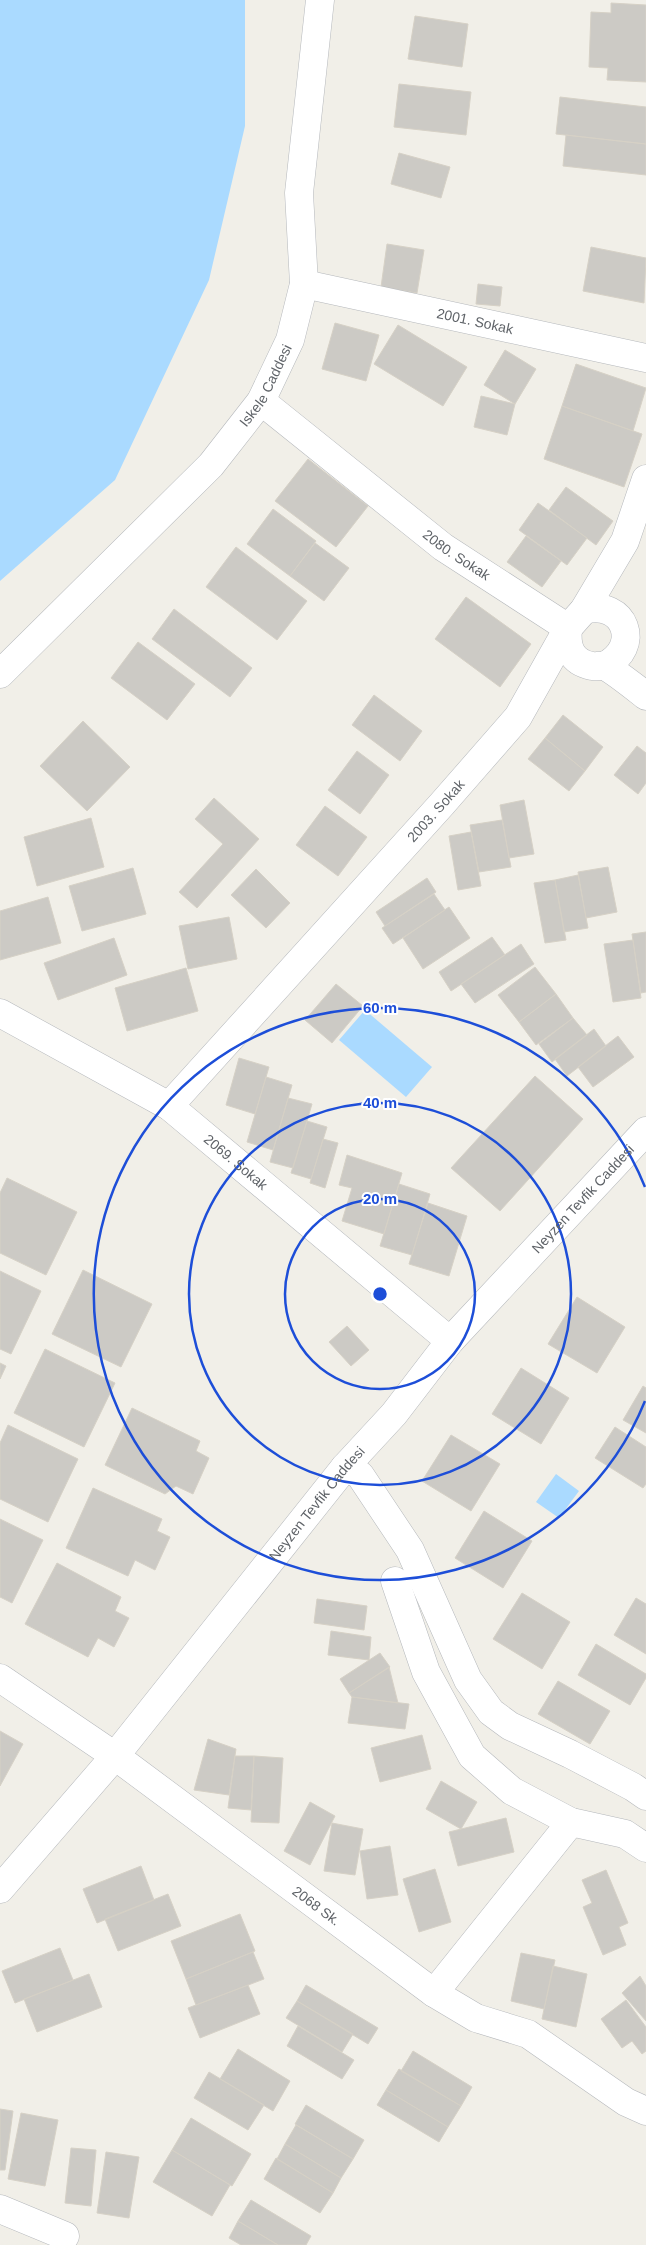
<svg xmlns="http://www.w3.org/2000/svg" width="646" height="2245" font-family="Helvetica,sans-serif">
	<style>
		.water { fill: #aadaff }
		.building { fill: #cccac5; stroke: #d6d1c6 }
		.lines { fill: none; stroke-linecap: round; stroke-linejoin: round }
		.minor-casing { stroke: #b5b8bc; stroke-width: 29 }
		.minor { stroke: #fff; stroke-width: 28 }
		.ring { fill: none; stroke: #1d4ed8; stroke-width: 2.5 }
		.labels { text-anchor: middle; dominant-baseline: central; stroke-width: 4; stroke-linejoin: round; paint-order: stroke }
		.street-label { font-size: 14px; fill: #5f6368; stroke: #fff }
		.centre { fill: #1d4ed8; stroke: #fff; stroke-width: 2.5 }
		.ring-label { font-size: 15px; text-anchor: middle; font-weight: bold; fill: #1d4ed8; stroke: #fff; stroke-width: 4; stroke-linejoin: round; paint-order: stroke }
	</style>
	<rect width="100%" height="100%" fill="#f1efe8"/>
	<path class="water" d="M0 0H245V126L209 280 115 480 0 581Z
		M365 1010 432 1067 406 1097 339 1040Z
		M556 1474 579 1491 559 1518 536 1502Z"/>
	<path class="building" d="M611 3 646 5V82L607 80 608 68 589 67 591 12 611 13Z
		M415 16 468 24 462 67 408 59Z
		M399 84 471 92 466 135 394 127Z
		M560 97 646 107V144L556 134Z
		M566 135 646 144V175L563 166Z
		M399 153 450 167 441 198 391 184Z
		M387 244 424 250 417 293 381 287Z
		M591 247 646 258 644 303 583 291Z
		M478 284 502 287 500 306 476 304Z
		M335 323 379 335 366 381 322 369Z
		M398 325 467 367 443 406 374 364Z
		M505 350 536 369 515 404 484 385Z
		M576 364 646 388 633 431 562 406Z
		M481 396 515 404 507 435 474 427Z
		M562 406 642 434 624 487 544 459Z
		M308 459 368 506 336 547 275 501Z
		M566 487 613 521 596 545 549 510Z
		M538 503 587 538 567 565 519 530Z
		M273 509 316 541 290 576 247 544Z
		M526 536 561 561 542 587 507 562Z
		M315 543 349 568 324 601 290 576Z
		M236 547 307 601 277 640 206 587Z
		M466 597 531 644 500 687 435 639Z
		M174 609 252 668 230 697 152 639Z
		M138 642 195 684 167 720 111 678Z
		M374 695 422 731 400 761 352 725Z
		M563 715 603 747 585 771 545 738Z
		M83 721 130 767 87 811 40 766Z
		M545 738 585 771 569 791 528 759Z
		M637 746 646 753V783L638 794 614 775Z
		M357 751 389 775 360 814 328 790Z
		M214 798 259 839 197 908 179 892 223 844 195 819Z
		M524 800 534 854 509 858 500 805Z
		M325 806 367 837 338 876 296 845Z
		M91 818 104 867 37 886 24 837Z
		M502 820 511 867 479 872 470 825Z
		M471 832 481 886 458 890 449 836Z
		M608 867 617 912 586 918 578 872Z
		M133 868 146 914 82 931 69 886Z
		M256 869 290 903 266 928 231 895Z
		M578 875 588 928 564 932 555 880Z
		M427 878 436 892 385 926 376 912Z
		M555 880 566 940 545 943 534 883Z
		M434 894 445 910 393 944 382 928Z
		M48 897 61 943 0 960V911Z
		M449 907 470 938 423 969 403 938Z
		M229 917 237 959 188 969 179 926Z
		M646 932V992L641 993 632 934Z
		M492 937 505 955 451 991 439 972Z
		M114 938 127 975 58 1000 44 963Z
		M633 940 641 998 613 1002 604 944Z
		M521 944 534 964 475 1003 461 984Z
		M535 967 556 994 519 1022 498 995Z
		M186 968 198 1011 127 1031 115 988Z
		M336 984 363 1006 332 1043 305 1020Z
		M556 994 573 1018 536 1045 519 1022Z
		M573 1018 587 1035 552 1062 539 1044Z
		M594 1029 606 1046 567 1076 555 1059Z
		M618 1036 634 1057 593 1087 578 1067Z
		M239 1058 269 1067 255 1114 226 1105Z
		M535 1076 583 1119 500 1211 451 1168Z
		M266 1077 292 1085 273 1150 247 1142Z
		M288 1098 312 1104 293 1168 270 1162Z
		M307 1121 327 1127 311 1179 291 1173Z
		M323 1139 338 1143 325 1188 310 1183Z
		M347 1155 402 1173 384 1234 342 1221 352 1188 339 1185Z
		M7 1178 77 1212 46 1275 0 1253V1193Z
		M399 1184 430 1194 412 1255 380 1246Z
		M428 1203 467 1216 449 1276 409 1264Z
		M83 1270 152 1304 121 1367 52 1334Z
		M0 1271 41 1291 11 1354 0 1349Z
		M577 1297 625 1327 597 1373 548 1344Z
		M347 1326 369 1350 351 1366 329 1342Z
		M45 1349 115 1383 84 1447 14 1413Z
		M0 1363 6 1366 0 1379Z
		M521 1368 569 1398 541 1444 492 1414Z
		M643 1386 646 1388V1433L623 1420Z
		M132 1408 200 1441 196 1451 209 1458 193 1494 176 1486 165 1494 105 1465Z
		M8 1425 78 1459 48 1522 0 1499V1443Z
		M615 1427 646 1447V1484L643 1488 595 1458Z
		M451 1435 500 1464 471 1511 422 1481Z
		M93 1488 162 1519 157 1531 170 1537 155 1570 135 1560 128 1576 66 1548Z
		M484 1511 532 1541 503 1588 455 1558Z
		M0 1519 43 1540 12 1603 0 1597Z
		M57 1563 121 1597 115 1611 129 1618 114 1647 98 1638 88 1657 25 1624Z
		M522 1593 570 1622 542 1669 493 1639Z
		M636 1598 646 1604V1654L614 1635Z
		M317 1599 367 1606 364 1630 314 1623Z
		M331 1631 371 1637 369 1660 328 1655Z
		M596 1644 646 1674V1678L630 1705 578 1675Z
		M380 1653 390 1667 349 1693 340 1679Z
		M389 1667 398 1703 352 1697 349 1693Z
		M558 1681 610 1711 590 1744 538 1714Z
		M352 1697 409 1704 405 1729 348 1723Z
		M0 1731 23 1744 0 1786Z
		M422 1735 431 1769 380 1782 371 1748Z
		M208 1739 236 1749 229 1795 194 1790Z
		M235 1756H254L251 1810 228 1808Z
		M254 1756 283 1758 279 1823 251 1822Z
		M441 1781 477 1802 461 1829 426 1809Z
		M310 1802 335 1816 310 1865 284 1851Z
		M506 1818 514 1852 458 1866 449 1832Z
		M332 1823 363 1829 355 1875 324 1871Z
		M390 1846 398 1895 367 1899 360 1851Z
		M141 1866 154 1900 97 1923 83 1889Z
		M435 1869 451 1922 419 1932 403 1879Z
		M606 1870 628 1923 619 1927 626 1945 603 1955 583 1907 592 1903 582 1880Z
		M168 1894 181 1926 118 1951 105 1919Z
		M240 1914 255 1951 186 1979 171 1941Z
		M60 1948 73 1980 15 2003 2 1971Z
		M253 1952 264 1979 196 2005 186 1979Z
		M521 1953 555 1960 544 2009 511 2001Z
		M553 1966 587 1974 576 2027 542 2019Z
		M89 1974 102 2007 37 2032 24 1999Z
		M640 1976 646 1986V2021L622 1993Z
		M248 1985 260 2014 200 2038 188 2008Z
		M306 1985 378 2028 368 2044 297 2001Z
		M626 2000 646 2027V2051L642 2054 632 2041 622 2048 601 2019Z
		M297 2001 353 2034 342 2052 286 2018Z
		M298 2026 354 2060 342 2079 287 2046Z
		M238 2049 290 2081 273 2111 220 2079Z
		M413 2051 472 2087 461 2106 401 2071Z
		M399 2069 461 2106 448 2127 386 2090Z
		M209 2072 264 2105 248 2130 194 2098Z
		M386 2090 448 2127 439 2142 377 2105Z
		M306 2105 364 2140 353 2159 295 2124Z
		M0 2109 13 2111 5 2170H0Z
		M21 2113 58 2120 45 2186 8 2179Z
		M191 2118 251 2154 232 2186 172 2150Z
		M296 2125 353 2159 341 2178 285 2144Z
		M285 2144 341 2178 333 2193 277 2159Z
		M71 2148 96 2150 91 2206 65 2203Z
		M172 2150 230 2185 212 2216 153 2182Z
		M106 2152 139 2157 129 2218 97 2213Z
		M276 2158 333 2193 320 2213 264 2179Z
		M251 2200 311 2236 306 2245H278L238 2221Z
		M238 2221 278 2245H241L229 2238Z"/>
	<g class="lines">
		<g class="minor-casing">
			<g id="minor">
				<path id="s1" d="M304 284 646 358"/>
				<path id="s2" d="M261 401 443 547 568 628C566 647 571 662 592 666 596 667 600 665 604 666 612 669 637 689 646 696"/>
				<path d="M584 610C625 599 643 647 604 666"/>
				<path id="s3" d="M0 674 211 465 261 401 290 340 304 284 299 193 320 0"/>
				<path id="s4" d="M0 1013 169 1106 450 1341"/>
				<path id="s5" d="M169 1106 442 804 518 717 568 628 584 610 625 541 646 479"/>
				<path d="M345 1467 360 1475 410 1550 468 1680 491 1712 510 1726 570 1754 633 1787 646 1796"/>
				<path d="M395 1581 426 1672 472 1756 512 1791 571 1822 625 1834 646 1848"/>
				<path id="s6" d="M0 1678 115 1756 434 1993 476 2018 528 2034 626 2102 646 2111"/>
				<path id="s7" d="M0 1889 115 1756 345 1467 394 1414 450 1341 646 1131"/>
				<path d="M434 1993 571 1822"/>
				<path d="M0 2209 65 2236"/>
			</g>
		</g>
		<use href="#minor" class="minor"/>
	</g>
	<g class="ring">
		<circle cx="380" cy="1294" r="95"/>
		<circle cx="380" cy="1294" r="191"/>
		<path d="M645 1401A286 286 0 1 1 645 1187"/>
	</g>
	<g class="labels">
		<g class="street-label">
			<text stroke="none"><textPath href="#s1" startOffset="175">2001. Sokak</textPath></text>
			<text stroke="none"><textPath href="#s3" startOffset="394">Iskele Caddesi</textPath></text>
			<text stroke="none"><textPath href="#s2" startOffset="249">2080. Sokak</textPath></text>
			<text stroke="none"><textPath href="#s5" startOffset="398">2003. Sokak</textPath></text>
			<text stroke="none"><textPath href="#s4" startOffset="280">2069. Sokak</textPath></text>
			<text stroke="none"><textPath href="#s7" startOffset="904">Neyzen Tevfik Caddesi</textPath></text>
			<text stroke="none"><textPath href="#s7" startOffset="499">Neyzen Tevfik Caddesi</textPath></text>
			<text stroke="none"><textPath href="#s6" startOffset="390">2068 Sk.</textPath></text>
		</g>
	</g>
	<circle cx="380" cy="1294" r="8" class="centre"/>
	<g class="ring-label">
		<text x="380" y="1013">60 m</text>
		<text x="380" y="1108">40 m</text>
		<text x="380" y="1204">20 m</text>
	</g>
</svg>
